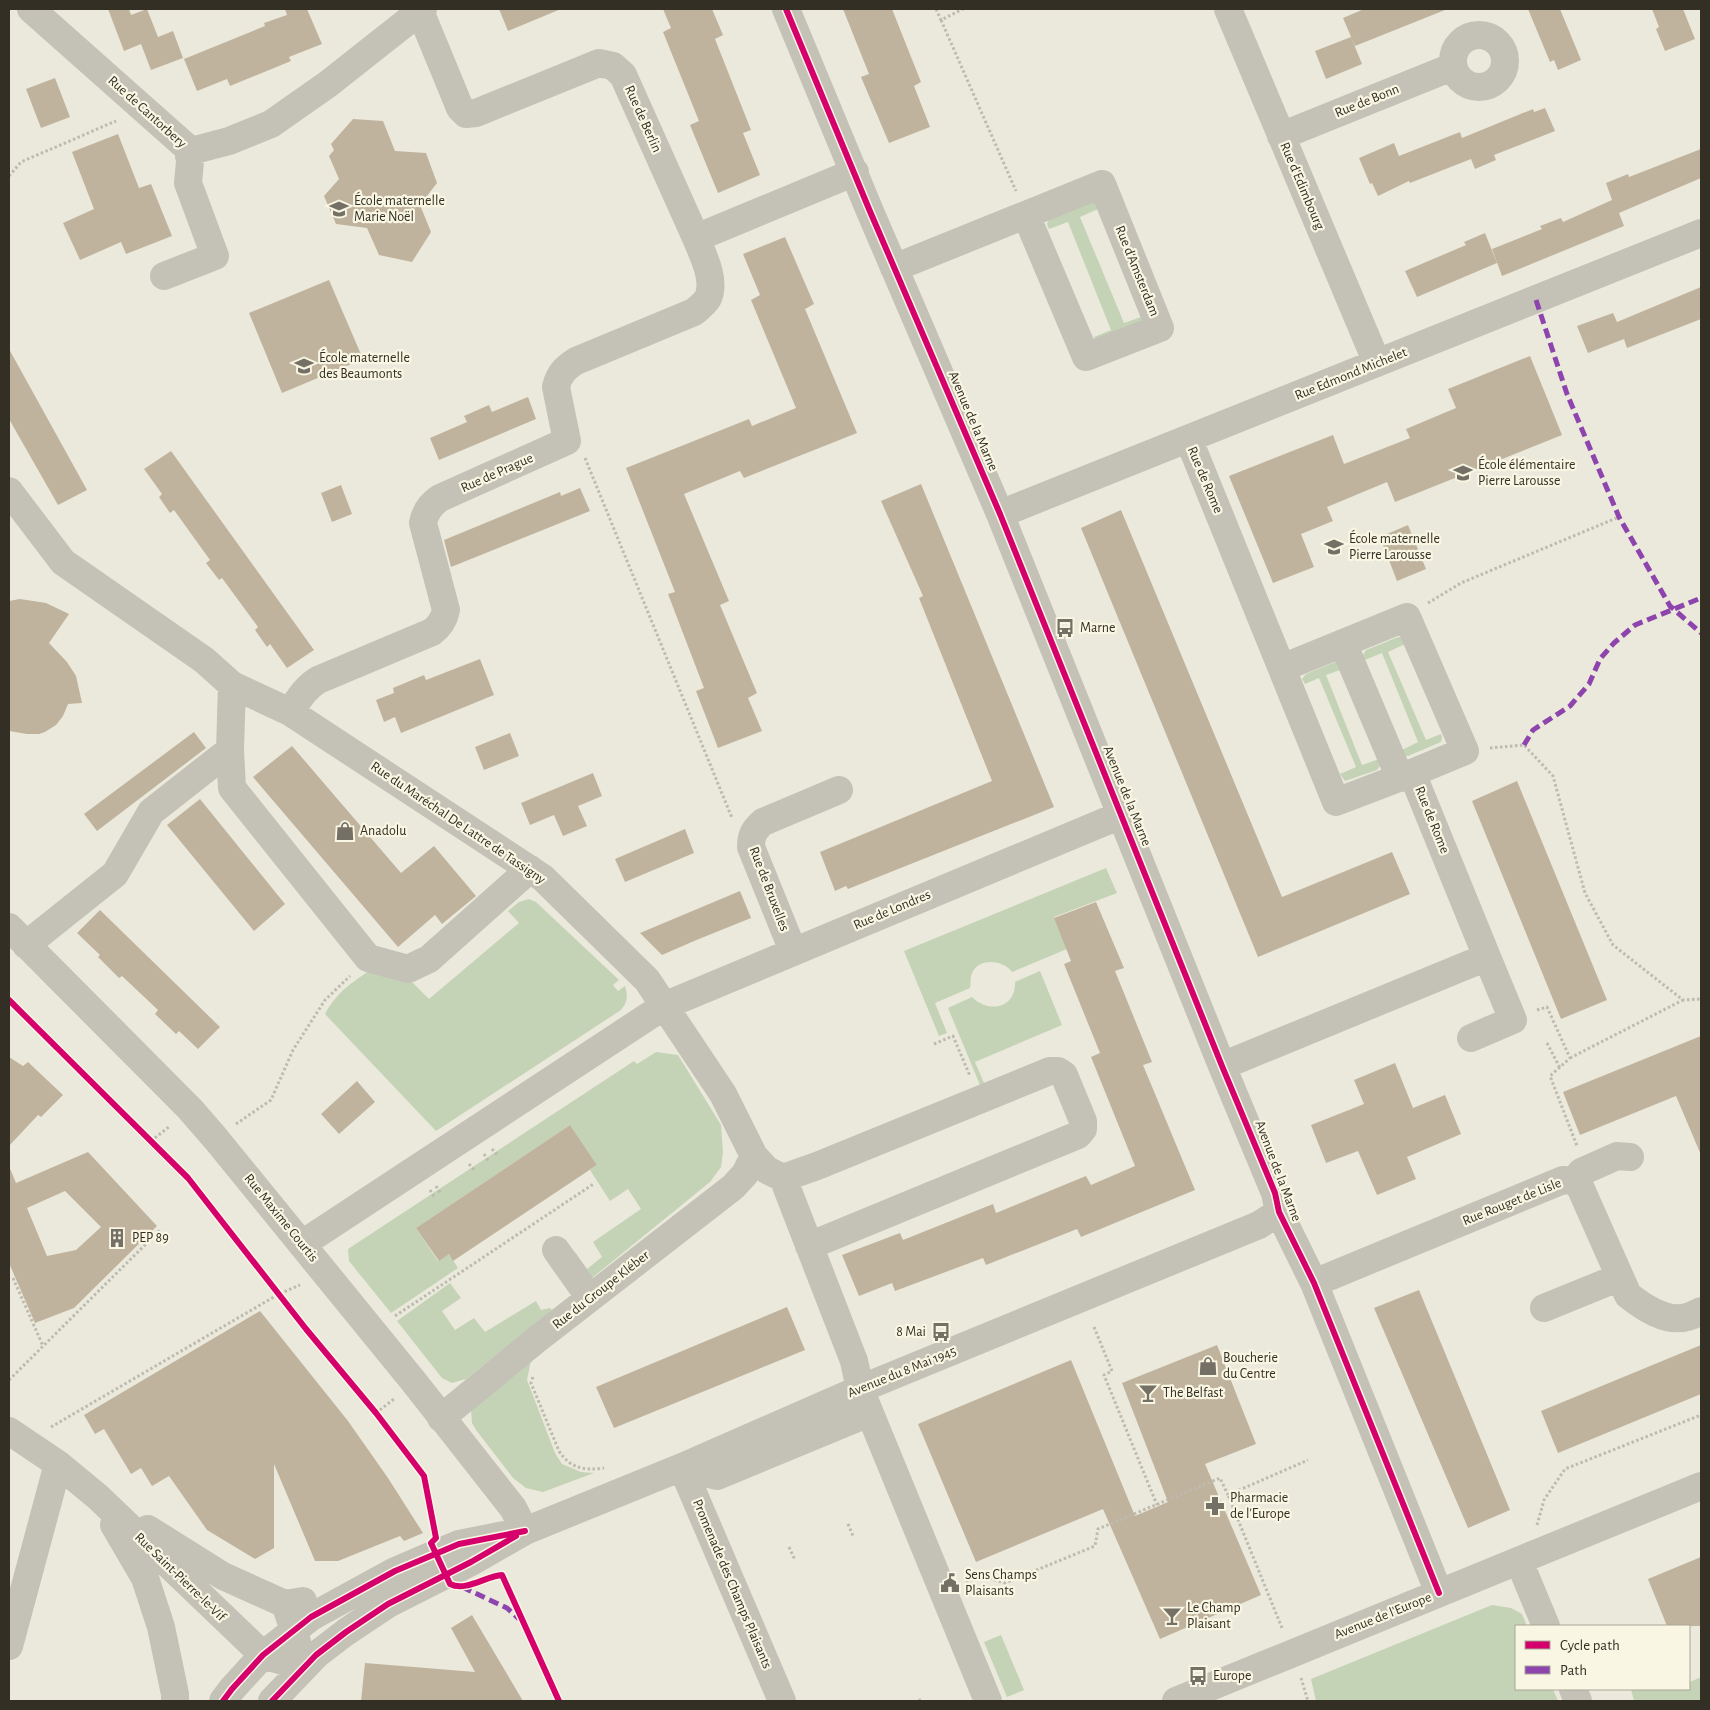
<svg xmlns="http://www.w3.org/2000/svg" width="1710" height="1710" font-family="'Alegreya Sans',sans-serif">
	<style>
		.green { fill: #c4d3b6 }
		.building { fill: #c0b39d; fill-rule: evenodd }
		.lines { fill: none; stroke-linecap: round; stroke-linejoin: round }
		.path { stroke: #bdbaaf; stroke-width: 3; stroke-dasharray: 2.5 2.5; stroke-linecap: butt }
		.minor { stroke: #c4c1b6; stroke-width: 28 }
		.quiet { stroke: #8e44ad; stroke-width: 5; stroke-dasharray: 10 5; stroke-linecap: butt }
		.cycleway-casing { stroke: #f9f6e3; stroke-width: 9 }
		.cycleway { stroke: #d6006c; stroke-width: 6 }
		.labels { text-anchor: middle; dominant-baseline: central; stroke-width: 4.5; stroke-linejoin: round; paint-order: stroke }
		.street-label { font-size: 14px; fill: #342f25; stroke: #f9f6e3 }
		.poi-label { font-size: 14px; fill: #342f25; stroke: #f9f6e3; text-anchor: start }
	</style>
	<rect width="100%" height="100%" fill="#ebe9dc"/>
	<path class="green" d="M1093 201 1097 203 1098 209 1080 217 1124 323 1144 316 1145 321 1096 341 1094 337 1111 330 1068 222 1049 229 1047 224 1049 219Z
		M1398 637H1401L1405 644 1388 652 1426 740 1441 734 1442 737 1441 742 1408 756H1405L1402 750 1418 742 1382 653 1365 660 1363 655 1366 650Z
		M1335 662 1342 665 1343 669 1326 675 1362 765 1379 759 1380 766 1377 770 1345 781 1340 774 1356 767 1319 678 1305 684 1302 679 1306 674Z
		M1106 868 1117 893 1054 917 1067 949 1012 972C1003 959 976 957 971 976 970 980 971 985 970 988L935 1003 947 1033 939 1036 904 951Z
		M529 899 536 902 619 980 613 985 618 991 625 986C628 997 628 1001 621 1010L436 1131 325 1014C337 992 351 983 372 969L413 983 429 999 519 923 508 911 519 902Z
		M1040 971 1062 1025 975 1062 984 1083 980 1085 948 1008 972 997C989 1014 1016 1008 1015 982Z
		M656 1052 678 1055 721 1125 723 1152 721 1167 710 1182 592 1278 571 1255 575 1252 587 1269 602 1257 593 1242 641 1209 628 1189 610 1201 590 1170 597 1165 570 1125 416 1228 438 1261 449 1254 458 1268 391 1313 349 1261 348 1249 634 1061 637 1064Z
		M450 1283 461 1298 442 1311 455 1330 474 1318 485 1332 536 1301 541 1310 550 1308 552 1310 466 1379 452 1383 442 1378 397 1321Z
		M532 1355 527 1380 555 1453 562 1464 581 1472 594 1473 543 1492 526 1488 513 1478 476 1430 472 1423 471 1409Z
		M1492 1605 1511 1608 1522 1614 1527 1626H1516V1689H1553L1558 1701H1316L1311 1679Z
		M1001 1635 1024 1690 1007 1697 984 1642Z
		M1701 1677V1701H1634L1631 1689H1689V1679L1690 1682Z"/>
	<path class="building" d="M108 9H129L131 15 147 9 158 37 173 31 183 58 151 70 141 44 124 51Z
		M285 9H307L322 44 289 57 291 61 230 86 227 79 197 91 184 59 265 26 264 23 287 15Z
		M499 9H561L508 31Z
		M663 9H712L723 35 715 39 751 130 743 133 760 175 718 193 690 125 699 121 663 32 671 28Z
		M843 9H892L921 82 914 86 930 127 889 143 861 77 869 74Z
		M1364 9H1445V10L1355 46 1343 18Z
		M1528 9H1560L1581 60 1558 70 1554 60 1550 62Z
		M1652 9H1683L1695 39 1665 51 1656 29 1659 27Z
		M1351 37 1362 64 1326 79 1315 51Z
		M55 78 70 117 41 128 26 89Z
		M1545 108 1555 131 1494 155 1496 160 1475 169 1471 159 1410 183 1409 181 1378 196 1372 183 1370 184 1359 158 1394 143 1399 156 1460 132 1462 138 1533 109 1534 112Z
		M353 119 383 121 395 151 426 153 437 183 420 205 431 232 412 262 379 255 367 228 336 224 324 196 339 179 329 156 334 150 331 144Z
		M118 134 139 188 151 184 172 236 126 254 121 242 80 260 63 223 94 209 72 152Z
		M1701 149V178L1619 213 1624 226 1502 276 1492 249 1542 229 1540 226 1561 218 1563 222 1612 200 1606 183 1628 174 1629 177Z
		M1485 233 1497 263 1417 297 1405 271 1466 245 1464 242Z
		M785 237 814 304 805 309 857 433 744 478 740 471 684 494 729 601 720 605 757 693 748 698 762 731 718 748 696 691 704 688 668 594 675 592 626 468 749 419 752 426 796 408 751 300 760 295 743 254Z
		M329 280 363 359 282 393 249 313Z
		M1701 287V319L1627 348 1624 339 1588 353 1577 326 1613 313 1617 322Z
		M9 349 87 490 58 505 9 419Z
		M1530 356 1562 435 1395 502 1387 482 1327 507 1333 521 1301 534 1314 567 1273 583 1229 476 1333 435 1344 464 1410 438 1406 429 1456 408 1448 389Z
		M528 397 536 419 439 460 430 438 467 422 464 416 489 405 492 412Z
		M171 451 314 650 287 668 270 644 267 647 255 630 258 627 222 578 219 580 206 563 210 560 174 510 170 513 159 497 162 494 144 469Z
		M921 484 1054 807 848 889 846 886 835 891 820 852 992 781 919 598 923 596 881 501Z
		M341 485 352 514 332 522 321 493Z
		M580 488 590 511 451 567 444 540 560 492 561 496Z
		M1121 510 1282 897 1392 852 1410 894 1258 957 1081 528Z
		M1408 525 1426 569 1397 581 1380 537Z
		M20 599 46 603 69 614 49 643 67 662 76 676 82 703 68 704 63 716 56 725 45 732 39 734H27L9 731V601Z
		M480 659 494 695 401 733 395 717 384 722 376 700 394 693 393 688 424 675 426 680Z
		M194 732 206 748 97 831 84 814Z
		M510 733 519 756 484 770 475 747Z
		M292 746 401 873 434 846 476 896 442 924 435 915 398 947 253 777Z
		M593 773 602 796 578 806 587 826 563 836 554 815 530 825 521 803Z
		M1517 781 1607 1000 1561 1019 1472 801Z
		M200 799 285 904 254 931 167 825Z
		M685 829 694 853 625 882 615 859Z
		M740 891 751 918 694 941 662 955 640 933Z
		M1096 902 1124 968 1115 971 1152 1062 1143 1065 1195 1190 1081 1237 1077 1229 986 1265 983 1258 895 1291 892 1283 859 1296 842 1255 900 1233 903 1240 993 1204 996 1213 1086 1176 1091 1185 1135 1166 1091 1057 1100 1053 1064 964 1071 961 1054 918Z
		M100 910 220 1027 198 1049 179 1031 176 1034 155 1014 158 1010 122 976 119 978 98 957 100 955 77 933Z
		M1701 1036V1155L1676 1096 1580 1135 1563 1092Z
		M9 1057 23 1066 28 1062 63 1095 41 1117 38 1115 9 1146Z
		M1395 1063 1413 1108 1445 1095 1461 1134 1407 1157 1416 1179 1377 1195 1358 1151 1326 1163 1311 1125 1364 1104 1354 1080Z
		M357 1081 375 1102 339 1134 321 1114Z
		M570 1125 597 1165 453 1261 449 1254 439 1261 416 1228Z
		M88 1152 157 1226 74 1308 35 1323 9 1263V1166L16 1183ZM65 1191 101 1227 76 1250 47 1256 27 1208Z
		M1419 1290 1510 1510 1468 1528 1374 1308Z
		M787 1307 805 1350 614 1428 596 1387Z
		M260 1311 348 1421 388 1478 423 1533 404 1541 400 1536 338 1561H315L274 1464V1548L255 1559 207 1530 169 1476 152 1486 141 1468 131 1474 104 1429 95 1434 84 1415Z
		M1217 1345 1256 1444 1205 1464 1261 1595 1160 1639 1103 1509 976 1562 918 1424 1071 1360 1135 1516 1168 1502 1122 1383Z
		M1701 1345V1394L1558 1453 1541 1411Z
		M1701 1557V1626H1667L1648 1579Z
		M472 1615 523 1701H361L365 1663 475 1672 451 1628Z"/>
	<g class="lines">
		<path class="path" d="M936 9 941 20 963 9
			M941 20 1016 191
			M9 176 21 162 116 121
			M585 458 732 818
			M1428 603 1461 583 1619 517
			M1490 748 1524 745 1553 776 1585 893 1613 945 1683 1000 1701 999
			M1537 1010 1547 1007 1570 1058 1550 1076 1577 1146
			M1547 1043 1560 1068
			M934 1044 953 1036 970 1076
			M1570 1058 1683 1000
			M236 1124 271 1100 293 1050 325 1000 350 976
			M151 1141 170 1126
			M492 1149 498 1156
			M484 1154 489 1162
			M469 1164 475 1171
			M436 1186 441 1194
			M430 1190 435 1198
			M13 1278 43 1346
			M395 1316 595 1183
			M1094 1327 1112 1371 1104 1375 1157 1505
			M533 1377 531 1383 559 1451C570 1468 584 1471 604 1468
			M9 1380 161 1229
			M376 1413 394 1399
			M51 1427 279 1294 300 1285
			M848 1524 853 1536
			M1537 1525 1544 1500 1565 1469 1701 1415
			M789 1547 795 1560
			M966 1581 980 1575 1005 1583 1095 1546 1098 1529 1220 1478 1228 1495
			M1282 1628 1228 1495 1308 1460
			M1301 1678 1308 1701
			M919 1699 920 1701"/>
		<path class="minor" d="M31 9 191 151 229 141 271 124 328 84 423 9
			M786 9 869 209 1000 514 1222 1066 1275 1193 1279 1212 1314 1283 1439 1593
			M1228 9 1377 363
			M420 11 460 108 466 114 476 113 599 63 613 66 623 75 696 238 855 172
			M1453 61a26 26 0 1 1 52 0a26 26 0 1 1-52 0Z
			M1281 136 1452 67
			M894 268 1102 184 1160 328 1086 357 1026 215
			M164 276 215 256 188 183 191 151 189 156
			M1189 440 1336 802 1412 773 1487 957 1222 1066
			M9 491 63 562 204 660 232 685 290 712 543 878 647 980 723 1094 754 1156 767 1170 783 1178 854 1361 860 1389 988 1701
			M1000 514 1701 233
			M1343 643 1400 778
			M1282 668 1407 617 1465 751 1412 773
			M232 685 230 750 232 788 368 958 408 969 429 959 530 869
			M290 712C299 699 305 688 318 680L432 632C440 626 444 620 446 610L423 523C425 512 431 504 440 498L567 441 556 387C559 374 565 368 576 361L694 312C699 308 705 303 708 298 716 280 703 255 696 238
			M9 927 190 1109 216 1139 414 1382 513 1508 525 1531
			M26 945 115 874 151 812 230 750
			M793 951 751 847C751 835 754 830 763 822L839 790
			M1471 1038 1513 1020 1487 957
			M783 1178 817 1166 1050 1071H1058L1064 1075 1083 1121V1129L1078 1135 809 1246
			M1575 1181 1581 1172 1617 1156 1630 1157
			M302 1244 664 1006 1121 815
			M556 1250 590 1298
			M1314 1283 1563 1180 1575 1181 1581 1189 1628 1295C1643 1307 1666 1323 1687 1317 1692 1316 1697 1313 1701 1311
			M1544 1308 1620 1277
			M441 1418 536 1340 733 1187 745 1174 754 1156
			M9 1431 58 1464 98 1497 263 1655 303 1667 294 1630 285 1604
			M682 1467 782 1701
			M682 1467 717 1476 857 1418 866 1404
			M114 1525 145 1578 161 1627 175 1694V1701
			M148 1529 223 1576 285 1604 303 1601
			M1519 1561 1546 1626
			M9 1646 58 1464
			M1573 1689 1578 1701
			M223 1701 232 1689 263 1655 311 1617 395 1571 437 1553 459 1544 504 1535
			M272 1701 316 1655 346 1632 388 1604 471 1562 525 1531 682 1467 860 1389 1259 1225 1279 1212
			M1176 1701 1701 1486"/>
		<path class="quiet" d="M1536 300 1567 394 1619 517 1670 606 1701 633
			M1524 745 1533 730 1570 706 1589 684 1600 659 1614 643 1635 625 1701 598
			M462 1587 507 1608 519 1619"/>
		<g class="cycleway-casing">
			<path id="cycleway" d="M786 9 869 209 1000 514 1222 1066 1275 1193 1279 1212 1314 1283 1439 1593
				M9 1000 188 1178 306 1329 376 1413 424 1476 436 1538 431 1543 450 1584C466 1592 486 1576 502 1575L559 1701
				M223 1701 232 1689 263 1655 311 1617 395 1571 459 1544 525 1531
				M272 1701 316 1655 346 1632 388 1604 471 1562 516 1536"/>
		</g>
		<use href="#cycleway" class="cycleway"/>
	</g>
	<defs>
		<g id="school-bare" transform="scale(1.5)"><path d="M0-5L7-2L0 1L-7-2ZM-4 1L0 2.5L4 1V4Q0 6-4 4Z" fill="#747065" stroke="#f9f6e3" stroke-width="2.5" paint-order="stroke"/></g>
		<g id="bus-bare" transform="scale(1.5)"><path d="M-5-6H5V4H4V6H2V4H-2V6H-4V4H-5ZM-3.5-4V0h7V-4ZM-3.5 1.2v1.5H-2V1.2ZM2 1.2v1.5H3.5V1.2Z" fill="#747065" stroke="#f9f6e3" stroke-width="2.5" paint-order="stroke"/></g>
		<g id="shop-bare" transform="scale(1.5)"><path d="M-5-2.5h2.3a2.7 3.5 0 0 1 5.4 0H5L5.5 6h-11ZM-1.5-2.5h3a1.5 2.3 0 0 0-3 0Z" fill="#747065" stroke="#f9f6e3" stroke-width="2.5" paint-order="stroke"/></g>
		<g id="building-bare" transform="scale(1.5)"><path d="M-4-6H4V6H1V3H-1V6H-4ZM-2.5-4.3h1.7v1.8h-1.7ZM.8-4.3h1.7v1.8H.8ZM-2.5-1h1.7V.8h-1.7ZM.8-1h1.7V.8H.8Z" fill="#747065" stroke="#f9f6e3" stroke-width="2.5" paint-order="stroke"/></g>
		<g id="bar-bare" transform="scale(1.5)"><path d="M-6-5H6L.8 .8V4.5H3.5V6h-7V4.5H-.8V.8Z" fill="#747065" stroke="#f9f6e3" stroke-width="2.5" paint-order="stroke"/></g>
		<g id="pharmacy-bare" transform="scale(1.5)"><path d="M-2-6h4v4h4v4h-4v4h-4v-4h-4v-4h4Z" fill="#747065" stroke="#f9f6e3" stroke-width="2.5" paint-order="stroke"/></g>
		<g id="civic-bare" transform="scale(1.5)"><path d="M-.6-6.5H3V-4.5H.6V-3L4-1V1h2V6H-6V1h2V-1L-.6-3ZM-1.2 2.5V6h2.4V2.5Z" fill="#747065" stroke="#f9f6e3" stroke-width="2.5" paint-order="stroke"/></g>
	</defs>
	<g fill-rule="evenodd">
		<use href="#school-bare" x="339" y="209"/>
		<use href="#school-bare" x="304" y="366"/>
		<use href="#school-bare" x="1463" y="473"/>
		<use href="#school-bare" x="1334" y="547"/>
		<use href="#bus-bare" x="1065" y="628"/>
		<use href="#shop-bare" x="345" y="831"/>
		<use href="#building-bare" x="117" y="1238"/>
		<use href="#bus-bare" x="941" y="1332"/>
		<use href="#shop-bare" x="1208" y="1366"/>
		<use href="#bar-bare" x="1148" y="1393"/>
		<use href="#pharmacy-bare" x="1215" y="1506"/>
		<use href="#civic-bare" x="950" y="1583"/>
		<use href="#bar-bare" x="1172" y="1616"/>
		<use href="#bus-bare" x="1198" y="1676"/>
	</g>
	<g class="labels">
		<g class="street-label">
			<text transform="translate(1367 101) rotate(-22)">Rue de Bonn</text>
			<text transform="translate(147 112) rotate(42)">Rue de Cantorbery</text>
			<text transform="translate(643 119) rotate(66)">Rue de Berlin</text>
			<text transform="translate(1302 186) rotate(67)">Rue d'Edimbourg</text>
			<text transform="translate(1137 271) rotate(68)">Rue d'Amsterdam</text>
			<text transform="translate(1351 374) rotate(-22)">Rue Edmond Michelet</text>
			<text transform="translate(973 421) rotate(67)">Avenue de la Marne</text>
			<text transform="translate(497 473) rotate(-24)">Rue de Prague</text>
			<text transform="translate(1205 480) rotate(67)">Rue de Rome</text>
			<text transform="translate(1127 796) rotate(68)">Avenue de la Marne</text>
			<text transform="translate(1432 820) rotate(68)">Rue de Rome</text>
			<text transform="translate(458 823) rotate(34)">Rue du Maréchal De Lattre de Tassigny</text>
			<text transform="translate(769 889) rotate(69)">Rue de Bruxelles</text>
			<text transform="translate(892 910) rotate(-23)">Rue de Londres</text>
			<text transform="translate(1278 1171) rotate(69)">Avenue de la Marne</text>
			<text transform="translate(1512 1202) rotate(-22)">Rue Rouget de Lisle</text>
			<text transform="translate(281 1218) rotate(51)">Rue Maxime Courtis</text>
			<text transform="translate(601 1290) rotate(-38)">Rue du Groupe Kléber</text>
			<text transform="translate(902 1372) rotate(-22)">Avenue du 8 Mai 1945</text>
			<text transform="translate(180 1577) rotate(44)">Rue Saint-Pierre-le-Vif</text>
			<text transform="translate(732 1584) rotate(67)">Promenade des Champs Plaisants</text>
			<text transform="translate(1383 1616) rotate(-22)">Avenue de l'Europe</text>
		</g>
		<g class="poi-label">
			<text x="354" y="201">École maternelle<tspan x="354" dy="16">Marie Noël</tspan></text>
			<text x="319" y="358">École maternelle<tspan x="319" dy="16">des Beaumonts</tspan></text>
			<text x="1478" y="465">École élémentaire<tspan x="1478" dy="16">Pierre Larousse</tspan></text>
			<text x="1349" y="539">École maternelle<tspan x="1349" dy="16">Pierre Larousse</tspan></text>
			<text x="1080" y="628">Marne</text>
			<text x="360" y="831">Anadolu</text>
			<text x="132" y="1238">PEP 89</text>
			<text x="926" y="1332" text-anchor="end">8 Mai</text>
			<text x="1223" y="1358">Boucherie<tspan x="1223" dy="16">du Centre</tspan></text>
			<text x="1163" y="1393">The Belfast</text>
			<text x="1230" y="1498">Pharmacie<tspan x="1230" dy="16">de l'Europe</tspan></text>
			<text x="965" y="1575">Sens Champs<tspan x="965" dy="16">Plaisants</tspan></text>
			<text x="1187" y="1608">Le Champ<tspan x="1187" dy="16">Plaisant</tspan></text>
			<text x="1213" y="1676">Europe</text>
		</g>
	</g>
	<rect width="1710" height="1710" fill="none" stroke="#342f25" stroke-width="20"/>
	<rect x="1515" y="1625" width="175" height="65" fill="#f9f6e3" stroke="#aaa697"/>
	<rect x="1525" y="1641" width="25" height="8" fill="#d6006c" stroke="#aaa697"/>
	<text x="1560" y="1650" font-size="15" fill="#342f25">Cycle path</text>
	<rect x="1525" y="1666" width="25" height="8" fill="#8e44ad" stroke="#aaa697"/>
	<text x="1560" y="1675" font-size="15" fill="#342f25">Path</text>
</svg>
